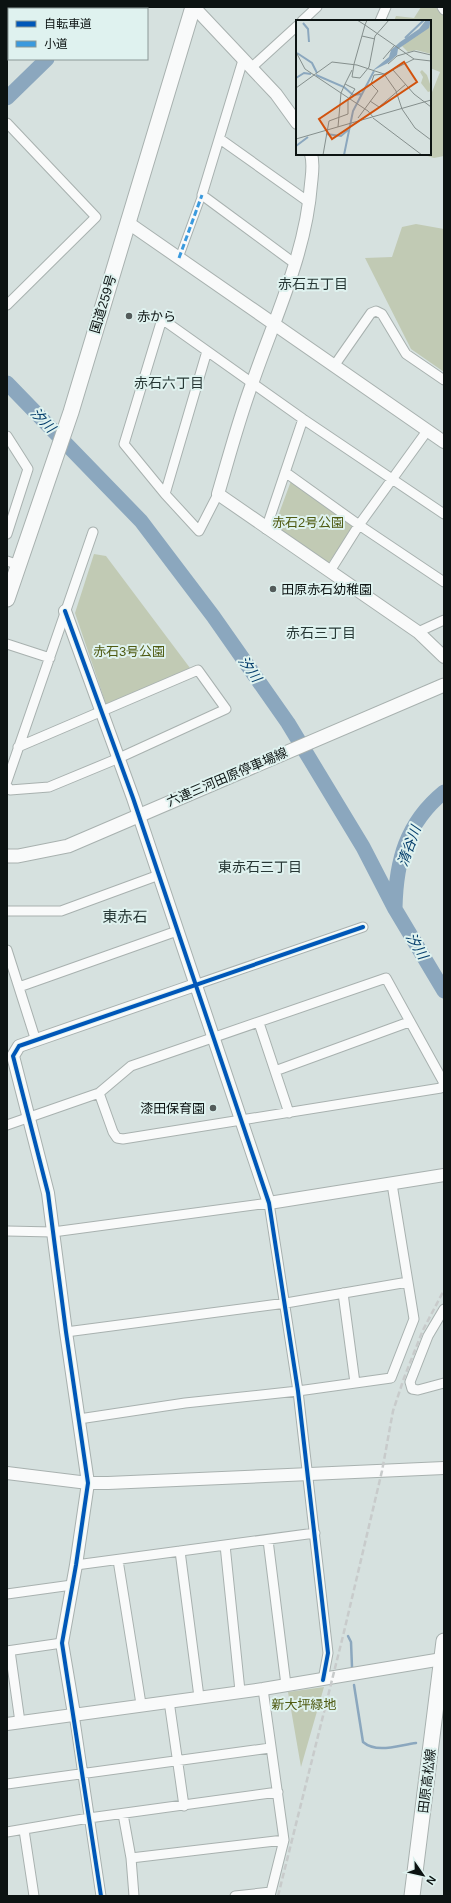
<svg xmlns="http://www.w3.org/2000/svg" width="451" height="1903" font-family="Helvetica,'Noto Sans JP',sans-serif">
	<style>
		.green { fill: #c1cab4 }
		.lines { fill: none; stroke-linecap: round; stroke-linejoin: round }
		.stream { stroke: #8ba7be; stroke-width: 2.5 }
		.river { stroke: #8ba7be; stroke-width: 15 }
		.pedestrian-casing { stroke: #a8b1af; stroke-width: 9 }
		.minor-casing { stroke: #a8b1af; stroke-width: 11 }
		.tertiary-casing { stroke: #a8b1af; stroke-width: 14 }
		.secondary-casing { stroke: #a8b1af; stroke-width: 15 }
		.primary-casing { stroke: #a8b1af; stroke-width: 17 }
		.trunk-casing { stroke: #a8b1af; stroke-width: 17 }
		.pedestrian { stroke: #f9fafa; stroke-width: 7 }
		.minor { stroke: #f9fafa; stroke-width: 9 }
		.tertiary { stroke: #f9fafa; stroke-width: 12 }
		.secondary { stroke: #f9fafa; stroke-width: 13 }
		.primary { stroke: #f9fafa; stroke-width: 15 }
		.trunk { stroke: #f9fafa; stroke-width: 15 }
		.rail { stroke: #c8cbcb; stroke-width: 2.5; stroke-dasharray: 6 3; stroke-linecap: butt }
		.quiet { stroke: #3a9ade; stroke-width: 3; stroke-dasharray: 6 3; stroke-linecap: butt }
		.cycleway-casing { stroke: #dff2ef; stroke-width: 6 }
		.cycleway { stroke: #0057b8; stroke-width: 4 }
		.poi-dot { fill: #535b5a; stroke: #dff2ef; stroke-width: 1.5 }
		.labels { text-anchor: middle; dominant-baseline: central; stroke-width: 4; stroke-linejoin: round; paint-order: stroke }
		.street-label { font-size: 13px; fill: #0c1312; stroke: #dff2ef }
		.poi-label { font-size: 13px; fill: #0c1312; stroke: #dff2ef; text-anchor: start }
		.park-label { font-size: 13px; fill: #4e5a11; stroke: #dff2ef }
		.neighbourhood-label { font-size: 14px; fill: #283836; stroke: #dff2ef }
		.water-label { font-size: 14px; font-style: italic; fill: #07406d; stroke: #dff2ef }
		.quarter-label { font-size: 15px; fill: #283836; stroke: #dff2ef }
		.inset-river { fill: none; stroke: #8ba7be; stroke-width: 2 }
		.inset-road { fill: none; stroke: #858f8d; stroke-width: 1 }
		.view { fill: #d2520d; fill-opacity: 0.15; stroke: #d2520d; stroke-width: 2 }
		.inset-edge { fill: none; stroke: #0c1312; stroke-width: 2 }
	</style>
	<rect width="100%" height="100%" fill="#d6e1df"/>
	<path class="green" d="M421 7H435L444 14V156L434 158 421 154H430V97L440 72 430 68V21H394L396 16 414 18Z
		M416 224 444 229V372L411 349 365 258 392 257 402 227Z
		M291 481 354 526 327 565 274 527Z
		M94 554 106 556 190 668 106 704 75 613Z
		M324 1687 301 1767 288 1692Z"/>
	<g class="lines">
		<path class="stream" d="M348 1636 351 1642 352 1667
			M354 1685 363 1742C377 1754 399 1745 416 1743"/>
		<path class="river" d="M98 9 100 7
			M7 98 47 59
			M7 383 141 521 213 616 288 723 363 847 395 909 444 991
			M395 908C396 861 406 823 444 792"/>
		<g class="pedestrian-casing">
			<path id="pedestrian" d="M179 258 202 195"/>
		</g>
		<g class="minor-casing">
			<path id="minor" d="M442 7 444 10
				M302 21 317 7
				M380 21 386 7
				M243 60 202 195 294 263
				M251 68 297 26
				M7 123 96 217 7 305
				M220 139 310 203
				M334 366 371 313 376 311 382 314 406 354 444 380
				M7 436 28 469 7 534
				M285 472 359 525 444 582
				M165 494 207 351
				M218 494 199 531 165 494 124 444 162 319 303 419 444 514
				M266 529 303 419
				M7 561 19 565
				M330 571 359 525 427 431
				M418 632 444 620
				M7 644 50 658
				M7 781 93 532
				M7 786 10 790 49 787 119 758 226 709 198 670 18 747
				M7 911H61L159 875
				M7 950 36 1041
				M195 985 363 927
				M19 987 177 931
				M259 1023 289 1113
				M275 1071 409 1022
				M7 1125 99 1093 113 1132 117 1138 123 1139 441 1088 444 1083 386 978 131 1066 99 1093
				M7 1231 53 1232 269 1203 298 1391 328 1653 323 1680
				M343 1293 355 1383
				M444 1309 428 1336 410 1382 412 1389 418 1390 444 1383
				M66 1332 286 1303 408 1282
				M79 1419 185 1403 298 1391 391 1378 414 1319 392 1184
				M268 1540 286 1685
				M225 1545 240 1691
				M180 1551 199 1697
				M118 1560 141 1704
				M76 1565 315 1533
				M7 1594 72 1585
				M7 1651 62 1643
				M10 1651 20 1722
				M263 1689 284 1840 270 1896
				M169 1701 184 1806
				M74 1714 101 1896
				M7 1784 270 1748
				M123 1814 131 1858 134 1896
				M24 1830 34 1896
				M7 1832 89 1818 278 1792
				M131 1858 284 1840
				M235 1896 271 1892"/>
		</g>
		<g class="tertiary-casing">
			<path id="tertiary" d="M194 7 276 94 297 123
				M311 154C314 164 312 174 311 184 306 253 275 317 253 381 239 418 229 457 218 494L418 632 444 657
				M127 222 444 442
				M65 611 133 798 269 1203 444 1175
				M7 1473 88 1483H108L444 1468
				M74 1714 62 1643 76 1565 88 1483 66 1332 48 1193 13 1056 19 1046 195 985
				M7 1724 263 1689 442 1659"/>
		</g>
		<g class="secondary-casing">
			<path id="secondary" d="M7 856H18L68 846 444 685"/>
		</g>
		<g class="primary-casing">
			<path id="primary" d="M412 1896 444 1641"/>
		</g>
		<g class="trunk-casing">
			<path id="trunk" d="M7 599 71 412 193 7"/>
		</g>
		<use href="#pedestrian" class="pedestrian"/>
		<use href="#minor" class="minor"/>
		<use href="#tertiary" class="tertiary"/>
		<use href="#secondary" class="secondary"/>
		<use href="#primary" class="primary"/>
		<use href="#trunk" class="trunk"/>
		<path class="rail" d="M278 1896 343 1636 382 1471 393 1411 404 1378 423 1330 444 1290"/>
		<path class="quiet" d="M179 258 202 195"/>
		<g class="cycleway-casing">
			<path id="cycleway" d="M65 611 133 798 269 1203 298 1391 328 1653 323 1680
				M101 1896 62 1643 76 1565 88 1483 66 1332 48 1193 13 1056 19 1046 363 927"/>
		</g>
		<use href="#cycleway" class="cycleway"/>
	</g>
	<g class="poi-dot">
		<circle cx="129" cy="316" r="4"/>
		<circle cx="273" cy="589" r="4"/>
		<circle cx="213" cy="1108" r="4"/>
	</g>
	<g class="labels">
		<g class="street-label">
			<text transform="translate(103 304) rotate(-73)">国道259号</text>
			<text transform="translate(227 777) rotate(-23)">六連三河田原停車場線</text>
			<text transform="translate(427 1781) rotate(-83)">田原高松線</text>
		</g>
		<g class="poi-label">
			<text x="137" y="316">赤から</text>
			<text x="281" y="589">田原赤石幼稚園</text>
			<text x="205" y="1108" text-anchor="end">漆田保育園</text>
		</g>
		<g class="park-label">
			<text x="308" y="522">赤石2号公園</text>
			<text x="129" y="651">赤石3号公園</text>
			<text x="304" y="1704">新大坪緑地</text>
		</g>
		<g class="neighbourhood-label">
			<text x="313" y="284">赤石五丁目</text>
			<text x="169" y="383">赤石六丁目</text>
			<text x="321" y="633">赤石三丁目</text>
			<text x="260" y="867">東赤石三丁目</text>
		</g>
		<g class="water-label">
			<text transform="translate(43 420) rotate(46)">汐川</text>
			<text transform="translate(250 669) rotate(55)">汐川</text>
			<text transform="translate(409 846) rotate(-70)">清谷川</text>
			<text transform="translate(417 946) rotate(59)">汐川</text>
		</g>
		<g class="quarter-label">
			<text x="125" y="916">東赤石</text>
		</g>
	</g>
	<g transform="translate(296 20)">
		<rect width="135" height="135" fill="#d6e1df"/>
		<path d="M135 4V34L120 30 112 32 106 26ZM126 50 131 55 135 67V71L132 72 125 63 127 57 124 52Z" fill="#c1cab4"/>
		<path d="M130 0H135L133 8 102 29 101 35 92 43 76 51 93 37 95 30 104 22 123 9Z" fill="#8ba7be"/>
		<path class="inset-river" d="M7 3 12 9 13 22M109 18 128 0M1 33 16 43 21 53M20 55 48 67 57 75 65 74M0 58 8 53 15 54M30 114 45 116 52 110M0 126 12 117M48 135 57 91 78 51"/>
		<path class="inset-road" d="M66 16 79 19M0 32 9 49 45 73 42 107M87 39 98 26M118 39 135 41M58 44 69 5 61 0M92 44 101 36 118 31 135 35M97 50 118 74 135 87M56 57 64 58 73 47 79 16 93 0M56 57 58 44M49 64 45 73 72 91 77 97M0 68 36 42 61 45 88 54 118 39 69 5 71 0M74 81 83 87 110 64M106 89 119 108 135 120M62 98 82 71 75 64 78 55 88 54 100 71 106 89M77 98 126 135M0 119 135 80M27 135 33 101 52 94V80L59 69 49 64 56 50"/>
		<path class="view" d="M108 42 121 62 36 119 23 99Z"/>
		<rect width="135" height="135" class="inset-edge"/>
	</g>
	<rect width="451" height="1903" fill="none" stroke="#0c1312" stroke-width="16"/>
	<rect x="8" y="8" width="140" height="52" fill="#dff2ef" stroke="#8b9997"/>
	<rect x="16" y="21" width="20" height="6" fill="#0057b8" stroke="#8b9997"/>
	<text x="44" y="28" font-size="12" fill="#0c1312">自転車道</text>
	<rect x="16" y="41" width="20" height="6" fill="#3a9ade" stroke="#8b9997"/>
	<text x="44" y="48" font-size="12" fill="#0c1312">小道</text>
	<g transform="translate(423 1875) rotate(124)" stroke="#dff2ef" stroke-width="3" paint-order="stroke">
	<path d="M0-3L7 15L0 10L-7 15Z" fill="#0c1312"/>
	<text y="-6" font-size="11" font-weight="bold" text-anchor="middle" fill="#0c1312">N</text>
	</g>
</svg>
